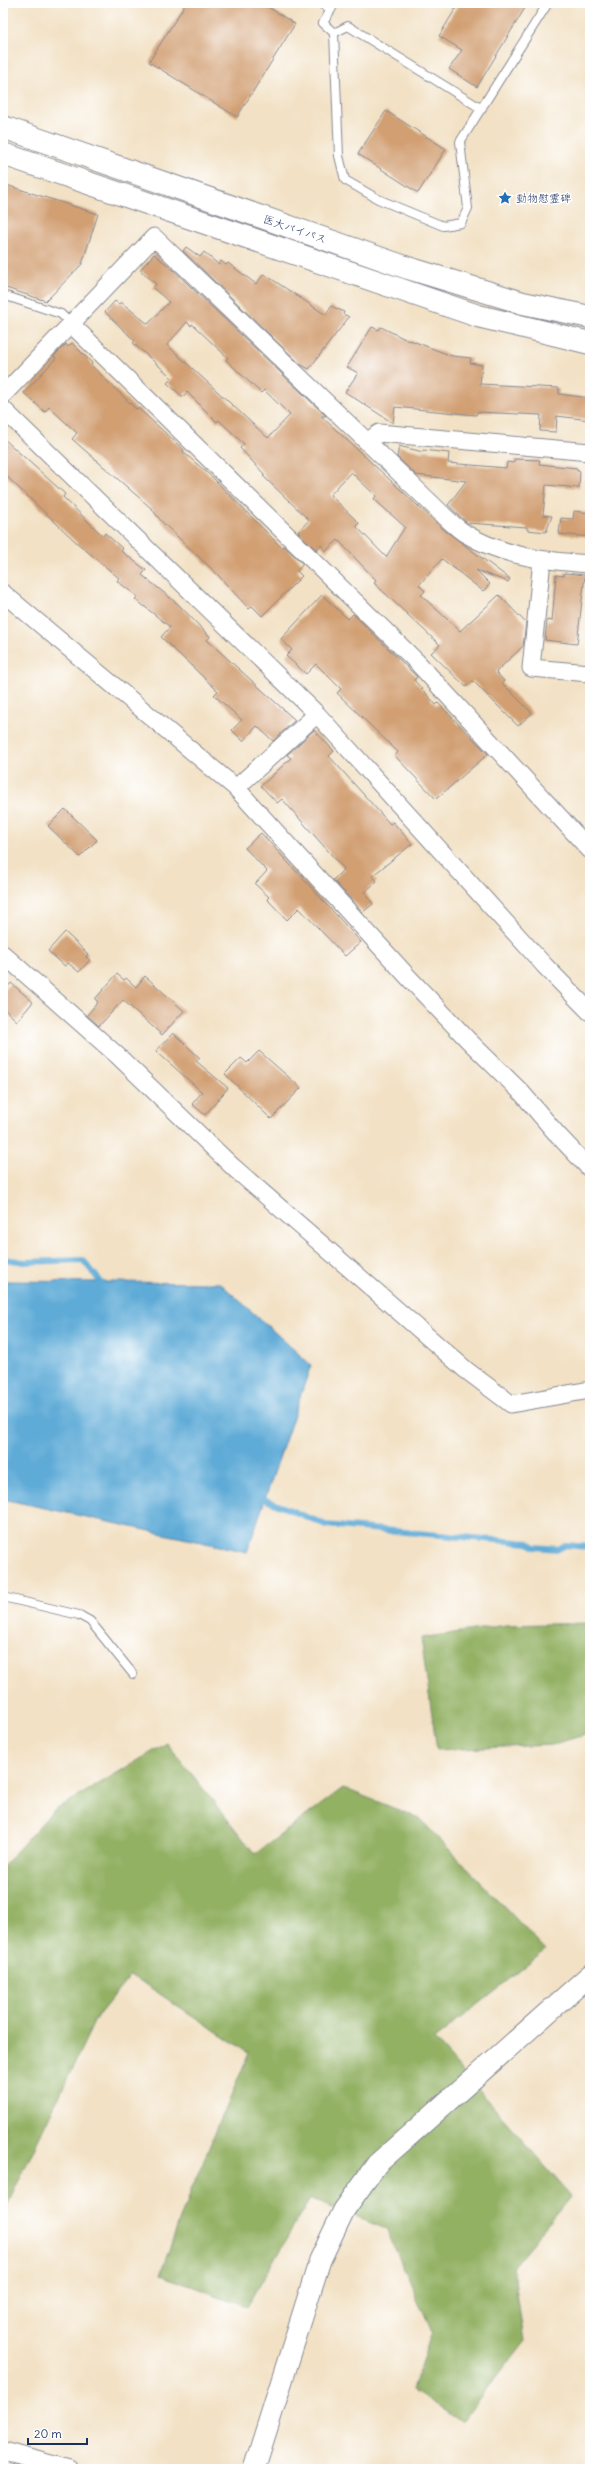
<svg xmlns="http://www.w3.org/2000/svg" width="593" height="2472" font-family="Delius,'Klee One',sans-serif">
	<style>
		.forest { fill: #93b163; stroke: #577060 }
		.water { fill: #5eabd7; stroke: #3c6d9a }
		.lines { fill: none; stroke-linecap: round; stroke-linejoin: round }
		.stream { stroke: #5eabd7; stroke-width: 6 }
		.building { fill: #d19f72; fill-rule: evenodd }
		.service-casing { stroke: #868891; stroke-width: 10 }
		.minor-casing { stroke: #868891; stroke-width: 19 }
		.tertiary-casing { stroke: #868891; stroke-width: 23 }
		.secondary-casing { stroke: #868891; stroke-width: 24 }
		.service { stroke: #fff; stroke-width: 8 }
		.minor { stroke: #fff; stroke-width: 17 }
		.tertiary { stroke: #fff; stroke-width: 21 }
		.secondary { stroke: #fff; stroke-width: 22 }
		.labels { text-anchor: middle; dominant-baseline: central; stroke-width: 3; stroke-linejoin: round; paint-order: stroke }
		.poi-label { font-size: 11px; fill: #1b2f5e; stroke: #fff; text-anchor: start }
		.street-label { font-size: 11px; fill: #1b2f5e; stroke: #fff }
	</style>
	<rect width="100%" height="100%" fill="#fff"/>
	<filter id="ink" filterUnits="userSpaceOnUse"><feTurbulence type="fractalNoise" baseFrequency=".025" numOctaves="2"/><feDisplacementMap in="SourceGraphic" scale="8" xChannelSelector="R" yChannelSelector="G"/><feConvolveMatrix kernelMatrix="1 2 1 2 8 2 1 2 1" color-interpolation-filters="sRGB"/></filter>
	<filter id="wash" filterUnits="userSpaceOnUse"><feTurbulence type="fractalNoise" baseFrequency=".012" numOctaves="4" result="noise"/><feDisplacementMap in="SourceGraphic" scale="16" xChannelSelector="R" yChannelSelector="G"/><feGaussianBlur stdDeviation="0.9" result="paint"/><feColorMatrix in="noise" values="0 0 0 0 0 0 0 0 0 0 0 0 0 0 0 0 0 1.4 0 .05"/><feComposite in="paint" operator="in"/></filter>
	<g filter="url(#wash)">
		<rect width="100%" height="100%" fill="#f2e1c4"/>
		<path class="forest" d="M590 1623V1733L552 1745 437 1750 421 1638 506 1625Z
			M167 1743 255 1854 343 1788 419 1818 546 1950 434 2039 571 2196 513 2266 524 2341 462 2422 412 2390 432 2332 386 2229 310 2199 247 2306 160 2275 188 2197 249 2053 131 1975 96 2018 3 2214V1866L52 1812Z"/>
		<path class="water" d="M3 1281 220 1283 311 1365 247 1552 3 1499Z"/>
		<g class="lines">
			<path class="stream" d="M3 1259 25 1262 83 1260 104 1286
				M259 1497 326 1525 529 1543 535 1547 558 1549 566 1545 590 1547"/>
		</g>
		<g id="blocks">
			<path class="building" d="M186 3H262L295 24 237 117 149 62Z
				M459 3H528L477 87 449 69 462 50 439 36Z
				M386 111 446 149 418 193 358 154Z
				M3 184 98 214 82 264 46 301 3 287Z
				M186 247 200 257 204 252 219 265 221 261 226 265 228 263 256 284 264 274 326 315 331 306 344 312 343 314 349 317 309 369 300 364 183 251Z
				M154 254 170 267 326 416H321L443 529 510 579 508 582 476 570 490 584 483 591 442 559 419 585 425 591 421 595 460 631 499 595 526 623 523 646 496 672 504 681 502 683 532 713 518 726 473 681 466 687 431 653 440 645 374 583 376 580 338 540 326 551 321 545 316 550 298 532 309 520 263 476 265 475 240 448 244 444 219 420 217 422 187 392 183 397 167 383 172 378 168 374 133 343 135 341 105 312 115 301 119 304 121 302 148 324 169 302 153 288 156 284 140 270ZM187 322 191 326 192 324 228 358 226 360 261 393 264 390 290 415 268 438 167 345ZM351 472 376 496 374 499 405 527 386 557 356 526 359 523 330 495Z
				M372 327 379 330 381 327 409 341 410 340 452 356 471 358 470 363 482 365 480 384 559 388V394L590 398V420L557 416 556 432 540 431 541 415 477 412 476 415 395 407 393 423 345 392 358 373 347 367Z
				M72 343 92 363 91 365 136 409 138 408 184 450 183 452 212 477 282 548 284 546 303 564 297 571 302 576 262 616 252 606 249 609 217 574 162 522 151 508 72 439 77 433 49 407 45 412 24 393 56 358 54 356 66 344 68 347Z
				M3 438 65 494 63 497 103 536 105 533 123 549 121 551 146 570 142 575 179 605 210 637 207 640 295 720 273 741 257 726 243 741 232 730 242 720 214 695 218 691 161 637 170 627 135 599 138 597 117 581 119 578 75 541 3 473Z
				M399 446 423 452V450L449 453 448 463 506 468 507 462 514 463V459L540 460 539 464 577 468V471H580L579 488 546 485 543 515 552 516 546 532 527 530V527L467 523 448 505 466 481 416 475 397 457Z
				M574 511 590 513V537L559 534 561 518 573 519Z
				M564 573 585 575 577 644 545 640 547 620 552 621 556 575 564 576Z
				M322 595 348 619 353 614 417 677 414 680 436 705 438 703 488 754 436 799 395 756 398 752 337 693 341 689 316 664 306 674 286 656 292 650 281 639Z
				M314 730 334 751 329 756 390 824 393 822 412 844 372 876 377 881 365 892 373 904 363 912 333 880 344 869 282 799 277 803 261 786 291 758 287 755Z
				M65 809 97 840 80 857 48 826Z
				M261 833 361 942 345 956 299 908 287 920 267 899 269 897 255 884 267 871 245 848Z
				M65 932 88 954 86 957 90 960 79 972 68 963 65 966 48 951Z
				M117 974 124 980 126 978 136 987 145 976 184 1011 162 1035 123 1000 99 1026 87 1015 98 1002 95 999Z
				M11 983 33 1002 17 1021 3 1008V992Z
				M173 1033 200 1058 196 1061 228 1088 205 1115 192 1104 202 1092 156 1051Z
				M259 1051 301 1088 271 1119 225 1074 241 1058 247 1063Z"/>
		</g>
	</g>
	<g filter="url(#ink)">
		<use href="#blocks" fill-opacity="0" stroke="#868891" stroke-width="1"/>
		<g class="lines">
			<g class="service-casing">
				<path id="service" d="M320 3 331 10
					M335 3 323 23 334 33 339 156 345 180 378 199 443 226 461 223 468 208 460 142 548 3
					M334 33 348 26 482 109
					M3 295 61 314 72 325
					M3 1597 79 1615 90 1621 133 1674"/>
			</g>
			<g class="minor-casing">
				<path id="minor" d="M72 325 416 661 590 850
					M3 395 154 237 436 508C445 517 455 527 466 534 504 557 546 561 590 564
					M3 409 317 714 544 965 590 1012
					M367 442 379 433 590 452
					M542 560 531 668 590 673
					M3 593 236 788 409 978 468 1040 521 1092 556 1133 590 1169
					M236 788 317 714
					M3 954 118 1056 233 1167 466 1370 511 1404 590 1390
					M3 2451 69 2469"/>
			</g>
			<g class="tertiary-casing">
				<path id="tertiary" d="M254 2469 320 2260 344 2210 377 2164 590 1975"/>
			</g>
			<g class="secondary-casing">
				<path id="secondary" d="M3 127 408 268 523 303 590 317
					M3 154 478 316 590 343"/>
			</g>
			<use href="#service" class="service"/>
			<use href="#minor" class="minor"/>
			<use href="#tertiary" class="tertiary"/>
			<use href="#secondary" class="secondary"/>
		</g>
	</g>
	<defs>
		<g id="sight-bare" transform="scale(1.08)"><path d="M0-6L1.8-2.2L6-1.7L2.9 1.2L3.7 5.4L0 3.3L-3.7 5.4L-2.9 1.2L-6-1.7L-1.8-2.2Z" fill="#1f6fb2" stroke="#fff" stroke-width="2.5" paint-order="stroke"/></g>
	</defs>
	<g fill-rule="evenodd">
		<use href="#sight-bare" x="505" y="198"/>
	</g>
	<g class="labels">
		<g class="poi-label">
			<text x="516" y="198">動物慰霊碑</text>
		</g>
		<g class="street-label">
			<text transform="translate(295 229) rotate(19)">医大バイパス</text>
		</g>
	</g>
	<rect width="593" height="2472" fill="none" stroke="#fff" stroke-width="16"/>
	<path d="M28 2438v6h59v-6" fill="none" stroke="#1b2f5e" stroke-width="2"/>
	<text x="34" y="2438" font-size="12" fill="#1b2f5e" stroke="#ffffff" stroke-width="3" paint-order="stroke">20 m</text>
</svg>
